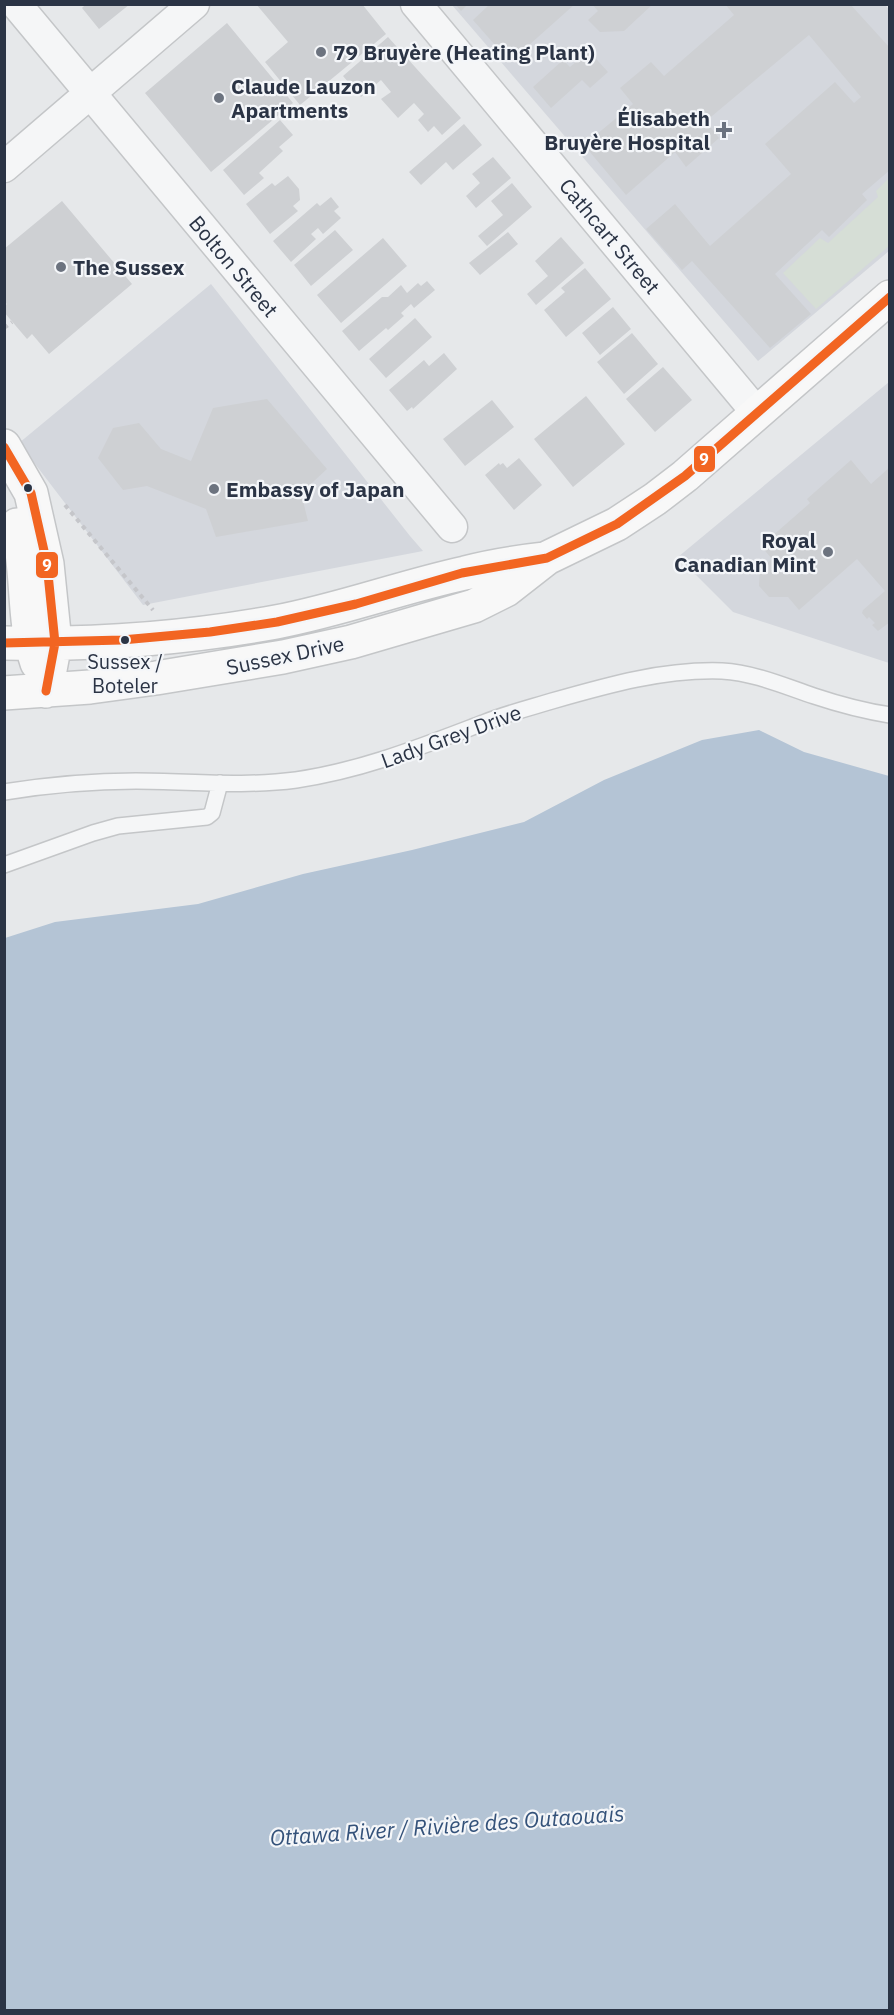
<svg xmlns="http://www.w3.org/2000/svg" width="894" height="2015" font-family="'IBM Plex Sans',sans-serif">
	<style>
		.built { fill: #d4d7dd }
		.green { fill: #d6ded6 }
		.water { fill: #b4c4d5 }
		.building { fill: #ced0d3 }
		.lines { fill: none; stroke-linecap: round; stroke-linejoin: round }
		.lane-casing { stroke: #c4c6c8; stroke-width: 18 }
		.street-casing { stroke: #c4c6c8; stroke-width: 33 }
		.secondary-casing { stroke: #c4c6c8; stroke-width: 36 }
		.path { stroke: #c5c6ca; stroke-width: 4; stroke-dasharray: 4.5 4.5; stroke-linecap: butt }
		.lane { stroke: #f5f6f7; stroke-width: 15 }
		.street { stroke: #f5f6f7; stroke-width: 30 }
		.secondary { stroke: #f8f8f8; stroke-width: 33 }
		.bus-1-casing { stroke: #f4f6f9; stroke-width: 14 }
		.bus-1 { stroke: #f26522; stroke-width: 9 }
		.poi-dot { fill: #6c737f; stroke: #f4f6f9; stroke-width: 2 }
		.bus-dot { fill: #2b3445; stroke: #f4f6f9; stroke-width: 2 }
		.labels { text-anchor: middle; dominant-baseline: central; stroke-width: 4.5; stroke-linejoin: round; paint-order: stroke }
		.bus-label { font-size: 20px; fill: #2b3445; stroke: #f4f6f9 }
		.poi-label { font-size: 21px; font-weight: bold; fill: #2b3445; stroke: #f4f6f9; text-anchor: start }
		.street-label { font-size: 21px; fill: #2b3445; stroke: #f4f6f9 }
		.water-label { font-size: 22px; font-style: italic; fill: #34527a; stroke: #f4f6f9 }
		.line-badge { stroke: #f4f6f9; stroke-width: 2 }
		.badge-label { font-size: 16px; text-anchor: middle; font-weight: bold; fill: #fff }
	</style>
	<rect width="100%" height="100%" fill="#e6e8ea"/>
	<path class="built" d="M452 5H885L890 10 889 251 758 361Z
		M211 284 410 536 423 551 143 605 19 443Z
		M889 382V663L733 612 678 557Z"/>
	<path class="green" d="M889 178V246L816 309 783 273 820 238 828 243 878 197 876 191Z"/>
	<path class="water" d="M759 730 804 752 889 776V2010H5V938L55 922 198 904 303 874 412 850 524 822 604 780 702 740Z"/>
	<path class="building" d="M86 4H130L99 29 82 8Z
		M256 4H362L386 34 300 105 265 62 288 42Z
		M455 4H468L461 11Z
		M490 4H575L510 62 473 20Z
		M592 4H653L624 31 600 32 588 20 598 11Z
		M725 4H850L890 48V170L862 194 867 200 829 237 822 230 775 274 811 314 770 348 692 261 682 270 646 229 675 204 710 246 791 174 765 144 835 82 854 103 861 97 809 35 706 121 719 138 686 167 675 152 626 195 584 145 633 104 620 88 651 62 664 76 734 15Z
		M227 23 293 103 211 172 145 93Z
		M388 37 461 118 442 135 434 126 428 132 418 120 424 114 414 103 398 118 381 99 391 92 381 80 361 97 343 76Z
		M589 51 608 72 590 88 582 80 551 108 533 87 563 60 570 67Z
		M280 120 293 135 279 147 283 151 259 173 264 178 244 195 223 170Z
		M464 124 482 145 453 170 446 162 421 185 409 172Z
		M493 157 511 178 476 208 466 196 480 183 472 174Z
		M288 176 299 189 300 200 293 206 298 211 270 234 246 204 272 183 275 186Z
		M512 183 532 207 487 246 478 236 503 215 491 201Z
		M331 197 339 207 334 211 341 218 323 234 318 228 311 234 316 239 291 262 273 241 317 203 320 206Z
		M62 201 132 284 49 354 32 334 27 339 4 312V306L7 304 4 302V249Z
		M335 230 353 250 311 286 294 265Z
		M508 232 518 244 480 275 469 263Z
		M561 237 584 263 536 305 527 294 548 276 535 261Z
		M383 238 407 266 341 323 317 295Z
		M585 268 611 299 566 337 544 310 565 292 561 288Z
		M427 281 435 290 414 308 411 304 401 313 404 316 388 330 386 328 359 351 342 331 382 297H388L401 285 407 293 418 283 421 286Z
		M613 307 631 329 600 355 582 333Z
		M415 318 432 337 386 378 369 359Z
		M632 333 658 364 624 394 597 362Z
		M444 353 457 369 413 409 412 407 407 411 389 390 424 360 429 366Z
		M663 367 692 400 655 432 626 399Z
		M586 396 625 444 573 487 534 439Z
		M267 399 327 469 301 493 308 521 216 537 206 509 147 486 123 490 98 458 113 428 139 423 161 449 191 461 213 408Z
		M492 400 514 427 465 466 443 439Z
		M519 458 542 485 514 510 485 475 499 463 500 465 503 463 507 468Z
		M851 460 871 484 890 467V622L878 631 872 625 875 623 869 617 867 619 862 613 863 610 885 591 857 559 799 610 788 597H769L759 586 760 569 772 559 761 546 810 503 807 499Z"/>
	<g class="lines">
		<g class="lane-casing">
			<path id="lane" d="M4 792C48 785 92 781 136 781 189 781 243 787 296 780 363 770 420 747 483 723 505 714 529 708 552 701 608 685 664 669 722 671 755 673 784 686 814 696 838 704 864 711 890 715
				M4 865 93 833 118 826 207 817 212 813 220 783"/>
		</g>
		<g class="street-casing">
			<path id="street" d="M16 4 452 527
				M416 4 757 413
				M4 167 194 4"/>
		</g>
		<g class="secondary-casing">
			<path id="secondary" d="M4 446 31 493 47 564 55 643 46 691
				M17 525C29 571 22 619 37 663
				M4 643C95 645 187 638 276 622 340 610 401 587 465 573 492 566 518 562 545 559
				M4 693 90 687 156 678 283 657 351 642 474 606 506 590 547 558 617 524 655 499 685 476 890 297"/>
		</g>
		<path class="path" d="M4 328 12 322
			M65 505 153 610"/>
		<use href="#lane" class="lane"/>
		<use href="#street" class="street"/>
		<use href="#secondary" class="secondary"/>
		<g class="bus-1-casing">
			<path id="bus-1" d="M4 447 31 493 47 564 55 643 46 691
				M4 643 122 640 210 632 277 622 356 604 462 573 547 558 617 524 685 476 890 297"/>
		</g>
		<use href="#bus-1" class="bus-1"/>
	</g>
	<g class="poi-dot">
		<circle cx="321" cy="52" r="6"/>
		<circle cx="219" cy="98" r="6"/>
		<path d="M721 121h6v6h6v6h-6v6h-6v-6h-6v-6h6z"/>
		<circle cx="61" cy="267" r="6"/>
		<circle cx="214" cy="489" r="6"/>
		<circle cx="828" cy="552" r="6"/>
	</g>
	<g class="bus-dot">
		<circle cx="28" cy="488" r="5"/>
		<circle cx="125" cy="640" r="5"/>
	</g>
	<g class="labels">
		<g class="bus-label">
			<text x="125" y="661">Sussex /<tspan x="125" dy="24">Boteler</tspan></text>
		</g>
		<g class="poi-label">
			<text x="333" y="52">79 Bruyère (Heating Plant)</text>
			<text x="231" y="86">Claude Lauzon<tspan x="231" dy="24">Apartments</tspan></text>
			<text x="710" y="118" text-anchor="end">Élisabeth<tspan x="710" dy="24">Bruyère Hospital</tspan></text>
			<text x="73" y="267">The Sussex</text>
			<text x="226" y="489">Embassy of Japan</text>
			<text x="816" y="540" text-anchor="end">Royal<tspan x="816" dy="24">Canadian Mint</tspan></text>
		</g>
		<g class="street-label">
			<text transform="translate(610 236) rotate(50)">Cathcart Street</text>
			<text transform="translate(234 266) rotate(50)">Bolton Street</text>
			<text transform="translate(285 655) rotate(-12)">Sussex Drive</text>
			<text transform="translate(451 736) rotate(-20)">Lady Grey Drive</text>
		</g>
		<g class="water-label">
			<text transform="translate(447 1825) rotate(-4)">Ottawa River / Rivière des Outaouais</text>
		</g>
	</g>
	<g class="line-badge">
		<rect x="693" y="445" width="23" height="28" rx="6" fill="#f26522"/>
		<rect x="35" y="551" width="24" height="28" rx="6" fill="#f26522"/>
	</g>
	<g class="badge-label">
		<text x="704" y="465">9</text>
		<text x="47" y="571">9</text>
	</g>
	<rect width="894" height="2015" fill="none" stroke="#2b3445" stroke-width="12"/>
</svg>
